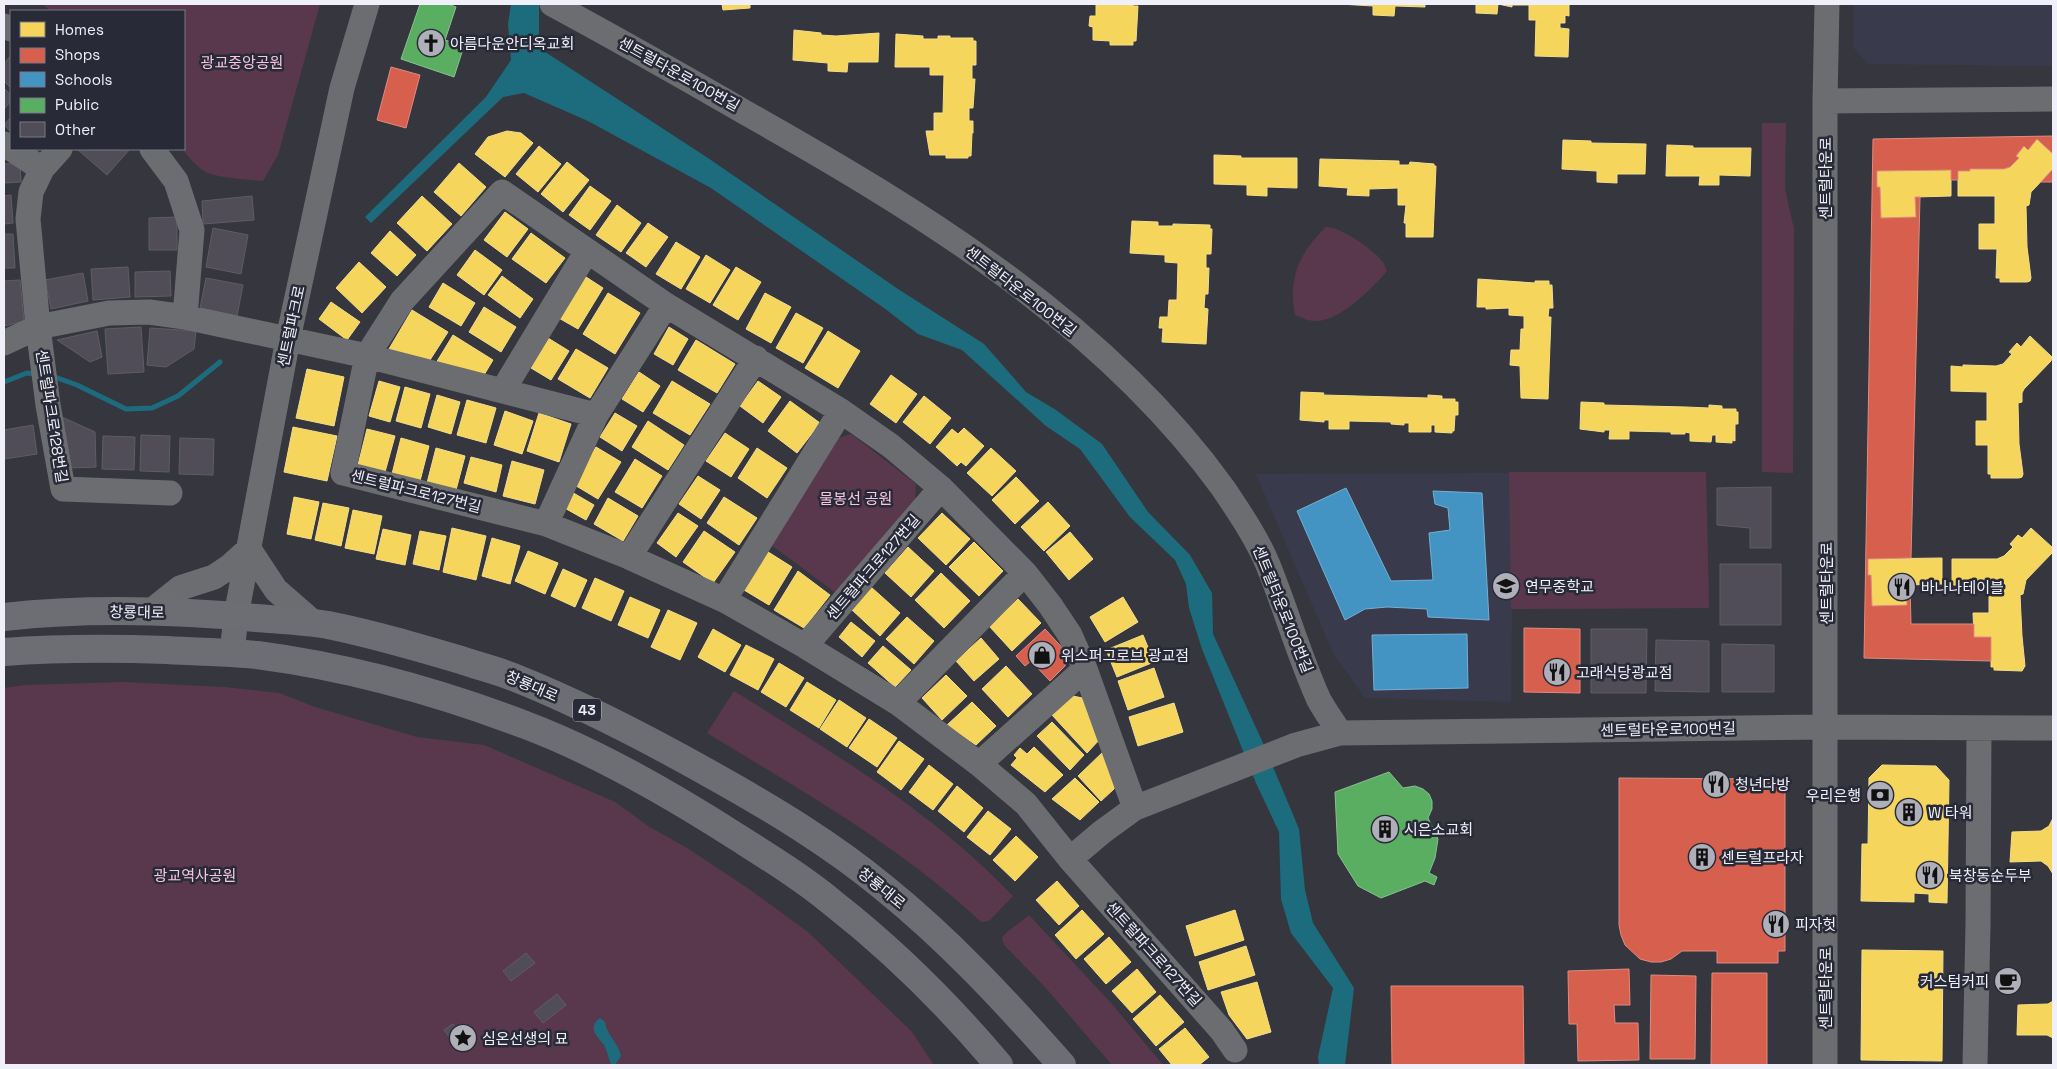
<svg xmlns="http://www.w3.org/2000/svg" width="2057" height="1069" font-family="'Space Grotesk','Noto Sans KR',sans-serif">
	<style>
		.built { fill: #393b4d }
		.green { fill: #59384d }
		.water { fill: #1c6c7e }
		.homes { fill: #f6d55c; stroke: #f4dd8b }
		.shops { fill: #d6604d; stroke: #de8b81 }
		.schools { fill: #4393c3; stroke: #77afd3 }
		.public { fill: #5aae61; stroke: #87c28f }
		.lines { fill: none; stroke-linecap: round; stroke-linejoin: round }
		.stream { stroke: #1c6c7e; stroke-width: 5 }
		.building { fill: #504c58; stroke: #5e5d63 }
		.minor { stroke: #6c6d70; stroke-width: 25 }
		.major { stroke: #6d6e73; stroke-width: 28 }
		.labels { text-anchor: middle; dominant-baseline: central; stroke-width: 5; stroke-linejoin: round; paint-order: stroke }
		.shield { fill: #292a37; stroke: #b4b5bf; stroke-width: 1 }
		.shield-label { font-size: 14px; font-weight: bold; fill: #eff0f9 }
		.poi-label { font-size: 15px; fill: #eff0f9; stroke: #292a37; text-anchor: start }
		.park-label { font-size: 15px; fill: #f8c5e1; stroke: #292a37 }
		.street-label { font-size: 15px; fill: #eff0f9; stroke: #292a37 }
	</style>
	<rect width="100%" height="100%" fill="#36373e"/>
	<path class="built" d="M1854 4H2053V66L1868 64 1853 47Z
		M1706 472 1709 608 1512 609 1511 702 1365 698 1333 653 1256 474Z"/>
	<path class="green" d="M43 4H320L278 155 263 181C246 179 225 179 208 173 197 168 189 157 182 149H184V11H50Z
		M1762 123H1786L1785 189 1794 229 1793 473 1762 472Z
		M1326 227C1340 226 1372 249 1381 260 1384 262 1385 267 1387 271 1371 289 1340 322 1314 321 1308 321 1301 317 1295 315 1288 278 1299 253 1326 227Z
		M851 434 916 484 915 501 836 593 770 544 839 438Z
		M1509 472H1706L1709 608 1511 609Z
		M124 682 224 687 279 693 315 707 417 737 484 745 615 802 648 826 687 848 749 889 808 932 912 1032 934 1065H4V688L25 685Z
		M734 691C832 752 933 812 1013 896L989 921 981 922C900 846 802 791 707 733Z
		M1029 915 1111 1003 1163 1065H1112L1045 987 1004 945 1002 938 1006 933Z"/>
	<path class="water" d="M511 4H539V48L708 158 898 289 984 344 1026 392 1056 410 1102 444 1148 512 1190 555 1212 593 1213 634 1263 743 1299 829 1305 890 1313 923 1354 988 1345 1065H1319L1318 1057 1333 988 1291 933 1281 899 1279 832 1256 783 1202 649 1189 608 1186 584 1175 560 1130 517 1080 449 1046 426 962 350 918 334 884 308 711 188 588 121 524 93 503 97 371 223 365 217 486 97 511 60 508 24Z
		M600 1018 605 1022C607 1036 618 1042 621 1056L615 1065H611C609 1058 607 1051 604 1045 597 1036 587 1028 600 1018Z"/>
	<path class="homes" d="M722 4H750V8L723 10Z
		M1096 4H1133V6H1138L1136 41H1133V45H1110V41L1093 40V27L1089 26 1090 16H1096Z
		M1340 4H1425V7L1395 6 1394 16 1373 15V6Z
		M1476 4H1569V16L1565 15V23H1560V28L1569 29 1568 57 1535 56 1536 20H1529V5H1512V7L1498 4 1497 14 1476 13Z
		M794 30 821 33V35L836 36 879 33 878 62H848L847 72 828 71V63L793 60Z
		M896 34 923 36V39H938V36H950V38H973V41H976V65H972V79H975L973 108H969V121H973V133H972L971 156H968V158H946V155H930L926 131H934V113H943L944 75H930V67H895Z
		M507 131 521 133 533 143 505 177 475 154 488 137Z
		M2037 139 2053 154V169L2031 192 2029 205 2026 206 2027 247 2031 278 2030 281 2027 282H2000V278H1996L1997 249H1979V224H1995V196H1958V171H1970V169H2004L2010 167 2019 158 2016 156 2024 146 2028 150Z
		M1563 140 1591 141V143L1646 144 1645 174H1617V183L1597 182V171L1562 169Z
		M1667 145 1693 146V148H1751L1750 176 1719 175V185H1699L1700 176H1666Z
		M539 146 561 164 538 192 516 174Z
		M1214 155 1241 156V158H1297V188L1267 187V196L1247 195V185L1214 184Z
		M1320 159 1399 161V165H1409L1410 162 1434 164V166H1436L1433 237H1406V223H1404L1406 205H1398V188L1369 189V196L1347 195 1348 188 1319 186Z
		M567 162 589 180 563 212 541 194Z
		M459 163 486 187 461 216 434 192Z
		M1951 170V196L1915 197 1916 217 1881 218 1880 187H1877V171Z
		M590 186 611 201 590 230 569 215Z
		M422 196 452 224 427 251 397 223Z
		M617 205 641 223 621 252 596 235Z
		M505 212 528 229 507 257 484 240Z
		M1132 221 1158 222V226H1173V224L1210 225V229H1212L1211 254H1206V268H1209L1208 294H1205L1204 308 1208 309 1206 344 1162 342 1163 328H1159L1160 317H1168L1169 300H1177L1178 263 1165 262V255L1130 253Z
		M648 223 668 237 646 267 626 253Z
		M390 231 416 255 397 276 371 253Z
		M531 233 565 258 546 283 512 259Z
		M676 242 700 257 681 289 656 274Z
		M475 250 502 270 484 295 457 275Z
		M706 255 730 270 710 303 686 289Z
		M359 262 386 287 362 313 336 288Z
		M736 267 761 282 738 320 713 305Z
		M583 275 603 288 578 329 557 317Z
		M502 276 533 299 520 318 488 295Z
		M1478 279 1535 283V281H1549V285H1552L1553 308H1549L1548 317H1551L1548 399 1521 398 1520 366 1510 365 1511 350H1520L1521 329H1524V316L1509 315V308L1486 309V307H1477Z
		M443 283 475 303 461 326 429 307Z
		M608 293 640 313 615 354 583 334Z
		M765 293 791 307 771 343 746 329Z
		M331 302 360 322 347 340 319 319Z
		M484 307 516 327 501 352 469 332Z
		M412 310 448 332 430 360 389 349Z
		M796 313 823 328 803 363 776 348Z
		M669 327 688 339 673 365 654 354Z
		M828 331 860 351 838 388 805 368Z
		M453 335 493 360 484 375 436 363Z
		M2030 336 2052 357 2051 361 2024 389 2022 393V402L2018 403 2019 444 2023 474 2022 477 2019 478H1991V474H1988V445H1976V421H1987V392L1951 391V366L1963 367V365L1996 366 2003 364 2012 354 2009 352 2017 343 2021 347Z
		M548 338 569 351 551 380 531 368Z
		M696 340 735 364 717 393 678 370Z
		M576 349 608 368 590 398 558 379Z
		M307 369 344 377 334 426 296 418Z
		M639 372 660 386 643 412 622 399Z
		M891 375 917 394 896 423 870 404Z
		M379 381 400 387 390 422 369 416Z
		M672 381 710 404 690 435 653 413Z
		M758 381 781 397 763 423 740 406Z
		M405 387 430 394 421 428 396 421Z
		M1301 392 1324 393 1323 395 1428 398V395L1442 396V399H1455V402H1458V415H1455L1454 431H1452V433L1435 432V425H1431V432H1409V423H1404V425L1391 424V422L1349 421V429H1329V420H1324V422L1300 420Z
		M437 395 460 402 451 434 428 427Z
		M924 396 951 418 930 444 903 422Z
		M467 400 496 408 486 443 457 435Z
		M790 401 820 423 797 453 768 431Z
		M1581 402 1604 403V405L1686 407 1709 408V405L1722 406V409H1736V412H1738V424H1735V441L1732 440V443L1716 442V435H1712L1711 442 1690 441V433L1685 432V434H1671V432L1629 431V439H1609L1610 430H1604V432L1580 429Z
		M505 411 533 421 522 454 494 445Z
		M539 413 571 424 559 462 527 451Z
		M615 413 637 426 622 451 600 437Z
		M648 421 684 445 668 470 632 447Z
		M293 427 337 436 327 481 284 472Z
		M964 428 984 446 966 466 961 462 957 466 936 447 952 429 958 434Z
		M367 429 395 436 385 472 358 465Z
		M725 433 749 449 731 477 706 461Z
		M401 438 429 446 420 481 392 474Z
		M596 447 621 462 598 499 573 484Z
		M436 448 465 456 456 490 427 483Z
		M757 448 787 468 767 498 738 478Z
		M991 448 1016 471 992 496 967 473Z
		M471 457 502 465 496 492 464 483Z
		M635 459 662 476 642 508 615 492Z
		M512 461 544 470 535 504 503 496Z
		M698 476 720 490 701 519 679 504Z
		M1016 477 1039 501 1015 524 992 500Z
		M570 491 594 505 586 520 561 506Z
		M294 497 319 502 311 539 287 534Z
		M724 497 757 518 739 545 707 523Z
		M608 498 638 516 623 541 594 524Z
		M1048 502 1070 526 1044 551 1021 527Z
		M323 503 349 508 341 546 315 540Z
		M353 510 382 516 374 554 345 548Z
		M678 513 698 526 676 557 657 543Z
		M942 513 970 539 946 565 918 538Z
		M452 528 486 536 476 580 443 572Z
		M2031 528 2053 548V552L2026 580 2023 594 2020 595 2022 636 2025 666 2022 671 1994 670V667H1991V637H1974L1973 613H1989V585H1952V559H1997L2004 556 2013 547 2010 544 2018 535 2022 538Z
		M383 529 411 535 405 565 376 559Z
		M420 531 446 536 439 570 413 564Z
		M704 531 735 552 713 583 683 562Z
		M1070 532 1093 559 1069 580 1046 552Z
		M492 538 520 546 510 584 482 576Z
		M974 542 1003 571 979 596 949 567Z
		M908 547 934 571 911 597 885 573Z
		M765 550 792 567 769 605 744 590Z
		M528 551 558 563 545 594 515 581Z
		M1942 558V584L1906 585 1907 605 1872 606 1871 575H1868V559Z
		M563 569 587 580 575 607 551 596Z
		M798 571 830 595 804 628 774 610Z
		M941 573 970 601 944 628 915 600Z
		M595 578 624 591 611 621 582 608Z
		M871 587 900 613 880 636 851 609Z
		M630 597 660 610 648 638 618 625Z
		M1123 597 1138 622 1105 642 1090 617Z
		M1018 599 1041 623 1012 651 989 626Z
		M668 610 697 623 680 660 651 647Z
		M907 617 934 641 914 664 886 639Z
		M851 622 875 641 862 657 839 637Z
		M713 629 741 645 725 672 698 657Z
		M1143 635 1154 662 1117 677 1106 650Z
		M981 638 999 659 974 681 956 661Z
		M746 645 774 659 758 690 730 675Z
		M883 646 911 670 895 687 868 663Z
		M779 663 804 678 786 707 761 692Z
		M1006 666 1032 694 1008 717 982 689Z
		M1154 668 1164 697 1128 710 1118 681Z
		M946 675 967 696 942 720 922 698Z
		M807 682 836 700 819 728 790 710Z
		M1073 696 1087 699 1100 739 1087 753 1052 715Z
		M839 700 866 718 847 747 820 729Z
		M972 702 996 726 976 745 947 725Z
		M1174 703 1183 732 1138 746 1129 717Z
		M869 719 897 738 877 767 849 748Z
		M1052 722 1084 755 1070 770 1037 736Z
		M899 741 924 759 901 790 877 772Z
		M1034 747 1063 775 1045 792 1011 765 1017 758 1014 755 1020 748 1027 754Z
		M1105 750 1115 784 1114 789 1101 801 1078 776Z
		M929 765 953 784 933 810 909 792Z
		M1882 765 1936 766 1949 780 1947 903 1929 902V894L1914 893V902L1861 901 1862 844H1868L1869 778Z
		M1075 778 1099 802 1080 820 1052 799Z
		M957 786 983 808 964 832 938 811Z
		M988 811 1011 829 990 855 967 837Z
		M2053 818V874L2048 866 2041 861 2010 862 2012 832 2041 831 2049 826Z
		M1016 836 1038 857 1015 881 993 860Z
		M1057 881 1079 906 1059 925 1036 900Z
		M1082 910 1104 934 1076 959 1055 935Z
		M1235 910 1244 940 1195 956 1186 926Z
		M1109 937 1131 962 1106 984 1084 959Z
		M1246 946 1255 975 1208 990 1199 962Z
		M1862 950 1943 951 1942 1061 1861 1060Z
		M1137 969 1156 992 1132 1013 1112 991Z
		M1257 982 1271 1032 1247 1039 1229 1015 1221 992Z
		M1160 995 1184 1022 1156 1046 1133 1019Z
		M2053 1001V1038L2047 1035H2017L2018 1005 2048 1004Z
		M1185 1028 1209 1057 1199 1065H1172L1159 1049Z"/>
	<path class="shops" d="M391 67 420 75 406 128 377 120Z
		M2053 136V154L2037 139 2028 150 2024 146 2016 156 2019 158 2010 167 2004 169H1970V171H1958V180H1951V170L1877 171V187H1880L1881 218 1916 217 1915 197H1920L1911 558 1868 559V575H1871L1872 606 1907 605 1906 585H1910L1911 624H1974V637H1991V661L1864 658 1873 139Z
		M2053 169V182H2041Z
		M1524 628 1580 629V693L1524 692Z
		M1045 629 1068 654 1065 666 1050 681 1031 661 1025 666 1016 656Z
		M1619 778 1774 779 1785 790V951H1778V963H1717V951H1682L1671 959 1661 962H1651L1640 959 1625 945 1621 935 1619 925Z
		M1629 969 1630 1005H1614L1615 1023H1638L1639 1060 1578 1061 1577 1024H1569L1568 971Z
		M1712 973H1767V1065H1711Z
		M1651 975 1696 976 1695 1059H1650Z
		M1391 986H1523L1524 1065H1392Z"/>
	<path class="schools" d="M1346 488 1391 581 1433 580 1429 533 1450 530 1448 508 1435 504 1433 491 1482 493 1489 620 1428 617 1427 609 1387 607 1365 609 1345 620 1297 511Z
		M1467 634 1468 688 1374 690 1372 635Z"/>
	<path class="public" d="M420 4H448L456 7 445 40 464 46 454 77 401 59Z
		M1389 772 1403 788 1415 786 1423 789 1429 794 1432 801V809L1428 818 1438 839 1435 858 1429 873 1437 877 1434 885 1425 881 1381 898 1358 886 1338 854 1335 792Z"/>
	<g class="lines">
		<path class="stream" d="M52 376 77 385 126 409 152 408 178 396 220 362
			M4 382 27 373 36 374"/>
	</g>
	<path class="building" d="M11 55V88L4 81V64Z
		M4 88 11 95V101L4 109Z
		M11 117V132L4 125Z
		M77 149H130L107 175Z
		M20 163 21 182 4 183V164Z
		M11 195 13 223 4 224V196Z
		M252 196 254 220 203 224 202 201Z
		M177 217V250H149V218Z
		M213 228 248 235 241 274 206 267Z
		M4 234H13L15 268H4Z
		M128 267 130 297 93 300 91 269Z
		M170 271 171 296 135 297V272Z
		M83 273 88 301 51 309 45 280Z
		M206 278 243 285 236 321 199 313Z
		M20 280 24 321 5 326 4 281Z
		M141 327 144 372 108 374 105 329Z
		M150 328 196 331 194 349 166 367 147 365Z
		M97 331 102 357 90 362 57 340Z
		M62 417 95 432 96 467 70 468Z
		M33 425 37 454 4 459V430Z
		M141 435 170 436 169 472 140 471Z
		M103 436 135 437 134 470 102 469Z
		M180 438 214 439 213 475 179 474Z
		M1771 487V548H1750V528L1717 525V488Z
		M1720 564H1781V625H1720Z
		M1591 629H1647L1646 693H1591Z
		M1656 640 1709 641V692L1655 691Z
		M1722 644 1774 645V692H1722Z
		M526 953 535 963 511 981 503 971Z
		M557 994 566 1005 543 1023 534 1012Z
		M453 1024 469 1044 460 1051 444 1030Z"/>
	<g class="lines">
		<path class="minor" d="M552 4C617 39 682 76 746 113 920 211 1104 323 1223 488 1239 512 1257 538 1268 565 1286 609 1299 656 1319 700 1325 711 1333 722 1340 733L1826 727 2053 728
			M4 26 11 29
			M1825 101 2053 99
			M4 144 42 169 31 192 28 219 38 327 48 405 63 489 170 493
			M152 149 176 181 192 230 185 317
			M42 169 60 149
			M4 343 38 327 109 313 149 312 185 317 367 356 596 415
			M503 390 587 251
			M546 524 596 415 666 305
			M629 557 756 358
			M724 600 841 411
			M150 612 180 588 214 577 229 567 249 549 276 590 315 624
			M805 646 941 488
			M232 653 236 616 288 339 342 88 367 4
			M898 703 1025 573
			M979 764 1085 669
			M1135 808 1085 669 1070 635 1050 605 1025 573 941 488 891 446 841 411 666 305 502 192 402 301 367 356 343 473 546 524 629 557 724 600 805 646 898 703 979 764 1026 804 1070 859 1222 1031 1235 1050
			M1070 859 1102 832 1135 808 1296 745 1340 733
			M1825 1065V101L1827 4
			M1975 1065 1978 925 1979 728"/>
		<path class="major" d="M4 617C87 608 172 610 256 618 280 620 304 621 328 625 373 634 417 647 461 660 478 666 496 670 513 677 581 704 648 739 712 775 771 808 831 844 883 887 949 940 1006 1002 1062 1065
			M4 652C58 648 112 648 167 650 197 652 227 652 257 655 349 667 442 693 528 726 599 753 673 796 737 837 770 858 804 879 834 904 894 951 950 1007 999 1065"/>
	</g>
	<defs>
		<g id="church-disc" transform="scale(1.4375)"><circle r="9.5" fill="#aeafb8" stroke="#292a37"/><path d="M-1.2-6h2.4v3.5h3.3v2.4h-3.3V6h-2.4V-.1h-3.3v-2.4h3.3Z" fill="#111"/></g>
		<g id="school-disc" transform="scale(1.4375)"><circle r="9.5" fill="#aeafb8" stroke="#292a37"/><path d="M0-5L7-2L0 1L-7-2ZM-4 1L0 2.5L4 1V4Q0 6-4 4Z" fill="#111"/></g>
		<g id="restaurant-disc" transform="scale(1.4375)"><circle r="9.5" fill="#aeafb8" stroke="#292a37"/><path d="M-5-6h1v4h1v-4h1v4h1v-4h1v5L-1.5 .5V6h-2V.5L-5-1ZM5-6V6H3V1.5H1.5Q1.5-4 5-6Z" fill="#111"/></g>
		<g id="shop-disc" transform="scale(1.4375)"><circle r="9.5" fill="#aeafb8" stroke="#292a37"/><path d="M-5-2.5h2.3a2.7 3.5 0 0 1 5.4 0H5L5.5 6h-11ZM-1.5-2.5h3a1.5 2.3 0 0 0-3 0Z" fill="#111"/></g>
		<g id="bank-disc" transform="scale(1.4375)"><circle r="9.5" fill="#aeafb8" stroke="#292a37"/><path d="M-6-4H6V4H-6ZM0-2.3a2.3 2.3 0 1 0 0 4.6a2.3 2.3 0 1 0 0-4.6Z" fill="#111"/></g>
		<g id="building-disc" transform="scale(1.4375)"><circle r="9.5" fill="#aeafb8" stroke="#292a37"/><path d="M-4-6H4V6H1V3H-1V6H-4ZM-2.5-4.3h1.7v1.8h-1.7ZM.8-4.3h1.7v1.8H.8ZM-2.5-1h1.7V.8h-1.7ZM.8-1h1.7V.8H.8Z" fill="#111"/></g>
		<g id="cafe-disc" transform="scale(1.4375)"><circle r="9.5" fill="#aeafb8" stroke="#292a37"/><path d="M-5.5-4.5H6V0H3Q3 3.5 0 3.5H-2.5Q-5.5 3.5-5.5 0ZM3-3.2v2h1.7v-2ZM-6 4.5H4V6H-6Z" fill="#111"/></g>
		<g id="sight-disc" transform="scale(1.4375)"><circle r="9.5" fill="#aeafb8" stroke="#292a37"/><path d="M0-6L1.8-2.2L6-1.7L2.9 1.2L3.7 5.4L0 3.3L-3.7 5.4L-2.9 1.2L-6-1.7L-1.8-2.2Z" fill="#111"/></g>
	</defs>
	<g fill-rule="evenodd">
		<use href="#church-disc" x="431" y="43"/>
		<use href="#school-disc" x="1506" y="586"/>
		<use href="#restaurant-disc" x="1902" y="587"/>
		<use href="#shop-disc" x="1042" y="655"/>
		<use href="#restaurant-disc" x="1557" y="672"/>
		<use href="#restaurant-disc" x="1716" y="784"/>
		<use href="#bank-disc" x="1880" y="795"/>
		<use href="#building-disc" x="1909" y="812"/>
		<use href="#building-disc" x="1385" y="829"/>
		<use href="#building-disc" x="1702" y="857"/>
		<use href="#restaurant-disc" x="1930" y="875"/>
		<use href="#restaurant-disc" x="1776" y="924"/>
		<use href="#cafe-disc" x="2008" y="981"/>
		<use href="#sight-disc" x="463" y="1038"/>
	</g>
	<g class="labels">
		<rect class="shield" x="573" y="698.5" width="28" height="23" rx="4"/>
		<g class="shield-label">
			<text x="587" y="710">43</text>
		</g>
		<g class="poi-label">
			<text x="450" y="43">아름다운안디옥교회</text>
			<text x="1525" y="586">연무중학교</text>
			<text x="1921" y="587">바나나테이블</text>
			<text x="1061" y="655">위스퍼그로브 광교점</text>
			<text x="1576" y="672">고래식당광교점</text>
			<text x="1735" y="784">청년다방</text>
			<text x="1861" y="795" text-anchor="end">우리은행</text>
			<text x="1928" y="812">W 타워</text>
			<text x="1404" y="829">시은소교회</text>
			<text x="1721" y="857">센트럴프라자</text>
			<text x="1949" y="875">북창동순두부</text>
			<text x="1795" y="924">피자헛</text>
			<text x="1989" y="981" text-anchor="end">커스텀커피</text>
			<text x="482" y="1038">심온선생의 묘</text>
		</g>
		<g class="park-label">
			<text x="242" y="62">광교중앙공원</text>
			<text x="856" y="498">물봉선 공원</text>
			<text x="195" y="875">광교역사공원</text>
		</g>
		<g class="street-label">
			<text transform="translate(679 74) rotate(29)">센트럴타운로100번길</text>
			<text transform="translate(1825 178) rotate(-90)">센트럴타운로</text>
			<text transform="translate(1021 291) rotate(38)">센트럴타운로100번길</text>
			<text transform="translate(291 326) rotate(-78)">센트럴파크로</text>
			<text transform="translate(52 416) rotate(81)">센트럴파크로128번길</text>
			<text transform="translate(416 491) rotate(14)">센트럴파크로127번길</text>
			<text transform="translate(873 567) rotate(-49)">센트럴파크로127번길</text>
			<text transform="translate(1826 583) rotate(-90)">센트럴타운로</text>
			<text transform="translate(1283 609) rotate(68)">센트럴타운로100번길</text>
			<text transform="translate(137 612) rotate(1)">창룡대로</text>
			<text transform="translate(532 686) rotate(23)">창룡대로</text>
			<text transform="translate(1668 729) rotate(-1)">센트럴타운로100번길</text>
			<text transform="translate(882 888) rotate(39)">창룡대로</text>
			<text transform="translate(1154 954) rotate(48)">센트럴파크로127번길</text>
			<text transform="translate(1825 988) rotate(-90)">센트럴타운로</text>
		</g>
	</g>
	<rect width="2057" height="1069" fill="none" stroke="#eff0f9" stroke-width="10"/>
	<rect x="10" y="10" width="175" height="140" fill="#292a37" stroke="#787985"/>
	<rect x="20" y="22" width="25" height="15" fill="#f6d55c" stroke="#787985"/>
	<text x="55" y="35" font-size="15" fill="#eff0f9">Homes</text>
	<rect x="20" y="48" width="25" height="15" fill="#d6604d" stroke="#787985"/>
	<text x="55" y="60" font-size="15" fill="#eff0f9">Shops</text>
	<rect x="20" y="72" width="25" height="15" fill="#4393c3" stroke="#787985"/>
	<text x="55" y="85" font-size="15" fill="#eff0f9">Schools</text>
	<rect x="20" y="98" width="25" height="15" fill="#5aae61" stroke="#787985"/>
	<text x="55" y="110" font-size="15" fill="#eff0f9">Public</text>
	<rect x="20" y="122" width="25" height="15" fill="#504c58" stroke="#787985"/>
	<text x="55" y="135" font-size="15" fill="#eff0f9">Other</text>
</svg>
